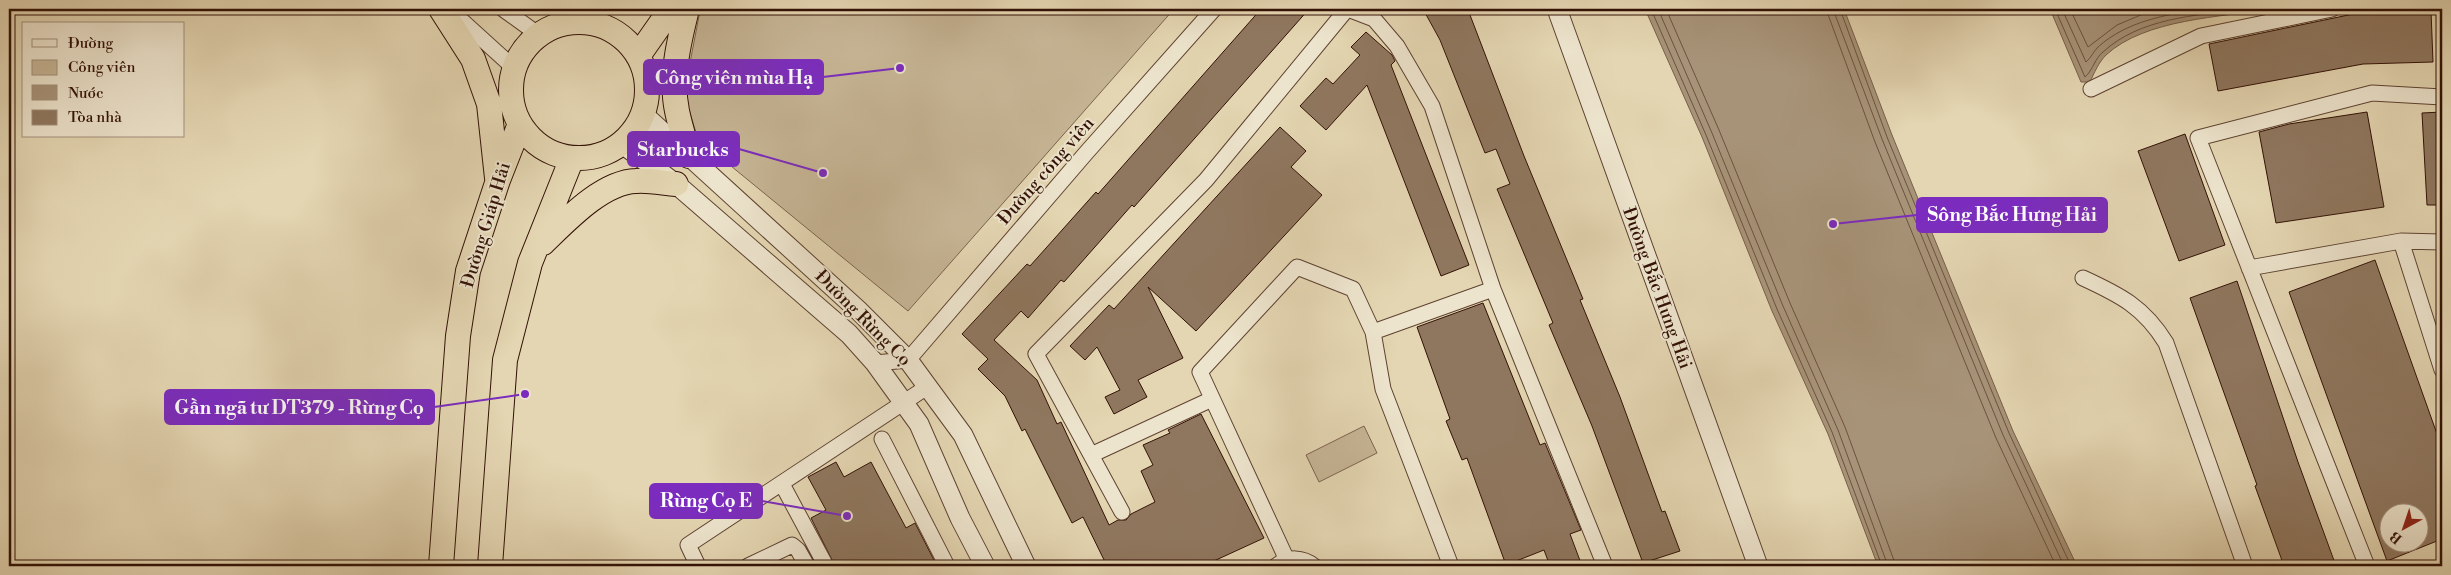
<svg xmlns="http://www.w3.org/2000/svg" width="2451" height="575" font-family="'Libre Bodoni',serif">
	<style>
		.green { fill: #c6b595; stroke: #7c634e }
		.water { fill: #a79378; stroke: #785f4a }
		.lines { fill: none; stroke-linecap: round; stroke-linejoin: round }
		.shore { stroke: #6c523f; stroke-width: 1 }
		.building { fill: #8f775f; stroke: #321106; fill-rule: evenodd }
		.minor-casing { stroke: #5e4231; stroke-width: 17 }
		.tertiary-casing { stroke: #5e4231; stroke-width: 21 }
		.trunk-casing { stroke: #321106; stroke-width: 26 }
		.minor { stroke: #ede4cd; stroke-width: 15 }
		.tertiary { stroke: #ede4cd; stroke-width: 19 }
		.trunk { stroke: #e4d6b2; stroke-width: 24 }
		.labels { text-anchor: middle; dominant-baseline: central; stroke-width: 4; stroke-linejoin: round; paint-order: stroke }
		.street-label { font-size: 18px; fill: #321106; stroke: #ede4cd }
		.leader { fill: none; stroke: #7b2cbf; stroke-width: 2 }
		.callout-dot { fill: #7b2cbf; stroke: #ede4cd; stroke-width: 2 }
		.callout { fill: #7b2cbf; stroke: #7b2cbf; stroke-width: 2 }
		.callout-label { font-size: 19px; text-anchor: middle; font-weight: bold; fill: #fff }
	</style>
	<rect width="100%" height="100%" fill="#e4d6b2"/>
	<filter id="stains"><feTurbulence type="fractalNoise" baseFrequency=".004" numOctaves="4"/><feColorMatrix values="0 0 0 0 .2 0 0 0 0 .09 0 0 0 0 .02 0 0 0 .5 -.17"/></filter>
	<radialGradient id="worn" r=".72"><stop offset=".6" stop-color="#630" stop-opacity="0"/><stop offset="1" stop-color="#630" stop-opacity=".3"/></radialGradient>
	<path class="green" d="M705 9H1174L908 311 698 139 684 94 699 16Z
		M1364 426 1377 453 1319 482 1306 455Z"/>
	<path class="water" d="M1645 9H1844L1892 135 2013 431 2077 566H1878L1828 434 1772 311 1702 137Z
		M2050 9H2272C2221 17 2145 19 2106 55 2099 62 2094 73 2090 82H2081Z"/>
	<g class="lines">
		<path class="shore" d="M1651 9 1706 135 1777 309 1832 432 1882 566
			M1658 9 1712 133 1783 306 1838 430 1888 566
			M1666 9 1719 130 1790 303 1845 427 1896 566
			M1826 9 1875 142 1996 438 2056 566
			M1833 9 1882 139 2003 435 2064 566
			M1840 9 1887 137 2009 433 2071 566
			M2055 9 2085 77C2093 70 2095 58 2103 52 2140 18 2194 16 2241 9
			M2062 9 2086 62C2091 58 2093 52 2098 47 2127 21 2165 15 2202 9
			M2070 9 2088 47 2117 25 2155 9"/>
	</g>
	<path class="building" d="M1261 9H1309L1134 207 1132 205 1064 282 1061 280 1028 318 1021 311 994 340 1037 380 1057 424 1061 422 1109 525 1118 520H1126L1131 514 1155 502 1141 471 1153 465 1143 445 1170 433 1168 430 1201 414 1264 538 1203 566H1107L1083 517 1072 523 1025 429 1022 431 1005 396 978 369 988 359 962 334 1027 264 1030 266 1096 192 1098 194Z
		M1423 9H1466L1470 15 1524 156 1583 299 1580 300 1620 397 1662 512 1665 511 1680 551 1643 563 1592 426 1549 325 1553 323 1497 189 1510 184 1496 149 1485 153 1440 40Z
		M2431 11 2433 62 2363 64 2218 91 2209 44 2358 13Z
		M1366 32 1392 55 1395 61 1391 65 1469 265 1441 276 1367 85 1326 130 1300 106 1326 78 1333 84 1360 55 1351 47Z
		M2367 112 2384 207 2276 223 2259 132 2289 124Z
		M2442 112V205H2427L2422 113Z
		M1280 127 1306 151 1291 167 1322 195 1196 331 1148 287 1183 358 1138 380 1147 397 1114 414 1105 397 1120 390 1097 347 1085 360 1070 346 1109 305 1114 309Z
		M2185 134 2225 245 2179 261 2138 151Z
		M2375 260 2442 448V539L2387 561 2289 292ZM2388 512H2418V542H2388Z
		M2237 281 2298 462 2336 566H2284L2255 486 2257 485 2190 298Z
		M1483 303 1540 445 1545 443 1581 530 1570 534 1582 566H1550L1544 550 1506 565 1467 458 1462 460 1446 421 1450 419 1417 327Z
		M836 462 844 477 871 462 906 528 915 523 937 566H835L811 518 826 510 808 477Z"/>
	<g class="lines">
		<g class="minor-casing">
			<path id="minor" d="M449 9 514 68
				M503 9 539 35
				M1348 9 1374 19 1397 46 1432 106 1493 289
				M2091 89 2201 36 2332 9
				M2401 241 2442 370
				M2249 268 2401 241 2442 242
				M2083 278C2120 295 2144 307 2166 343L2245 566
				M1373 332 1493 289 1605 566
				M875 363 908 360 1086 153 1214 9
				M1212 399 1091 455 1036 354 1206 180 1347 9
				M882 439 947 566
				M1091 455 1122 512
				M782 484 826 566
				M1287 560 1200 372 1297 267 1353 289 1373 332 1383 389 1451 566
				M698 566 688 545 927 387
				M748 566 792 545 798 550 807 566
				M1276 566C1288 556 1303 557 1314 566
				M2367 566 2198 138 2372 93 2442 97"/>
		</g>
		<g class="tertiary-casing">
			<path id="tertiary" d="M1557 9 1758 566
				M643 114 858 310 908 360 963 435 1026 566
				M621 143 676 184 849 334 875 363 919 424 960 518 985 566"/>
		</g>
		<g class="trunk-casing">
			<path id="trunk" d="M441 9 473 59 489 104 497 178
				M687 9C679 41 670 78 677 111 680 126 685 141 689 156
				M511 90a68 68 0 1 1 136 0a68 68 0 1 1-136 0Z
				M638 56 671 9
				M543 243C566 221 602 182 636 181 649 180 663 183 676 184
				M441 566 458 336 468 271 498 180 520 124
				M490 566 505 360 530 263 572 158"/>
		</g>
		<use href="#minor" class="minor"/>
		<use href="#tertiary" class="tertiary"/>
		<use href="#trunk" class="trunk"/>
	</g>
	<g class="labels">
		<g class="street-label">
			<text transform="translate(1046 171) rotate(-49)">Đường công viên</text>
			<text transform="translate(486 225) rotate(-73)">Đường Giáp Hải</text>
			<text transform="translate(1657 288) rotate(70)">Đường Bắc Hưng Hải</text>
			<text transform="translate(863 318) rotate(45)">Đường Rừng Cọ</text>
		</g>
	</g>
	<path class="leader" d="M900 68L823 77M823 173L739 149M1833 224L1917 215M525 394L434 407M847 516L762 501"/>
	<g class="callout-dot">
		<circle cx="900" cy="68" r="5"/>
		<circle cx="823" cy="173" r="5"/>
		<circle cx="1833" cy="224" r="5"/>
		<circle cx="525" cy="394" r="5"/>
		<circle cx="847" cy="516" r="5"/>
	</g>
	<g class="callout">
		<rect x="644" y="60" width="179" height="34" rx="5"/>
		<rect x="628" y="132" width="111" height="34" rx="5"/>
		<rect x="1917" y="198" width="190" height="34" rx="5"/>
		<rect x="165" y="390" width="269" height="34" rx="5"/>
		<rect x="650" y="484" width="112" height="34" rx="5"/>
	</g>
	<g class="callout-label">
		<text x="734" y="84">Công viên mùa Hạ</text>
		<text x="683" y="156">Starbucks</text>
		<text x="2012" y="221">Sông Bắc Hưng Hải</text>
		<text x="299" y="414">Gần ngã tư DT379 - Rừng Cọ</text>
		<text x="706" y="507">Rừng Cọ E</text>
	</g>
	<rect width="2451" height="575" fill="none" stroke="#e4d6b2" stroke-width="30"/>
	<rect x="10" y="10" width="2431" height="555" fill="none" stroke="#321106" stroke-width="2.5"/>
	<rect x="15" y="15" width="2421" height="545" fill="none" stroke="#321106"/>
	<rect x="22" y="22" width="162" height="115" fill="#ede4cd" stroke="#a2907d"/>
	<rect x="32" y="39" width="25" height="8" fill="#ede4cd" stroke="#a2907d"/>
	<text x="68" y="48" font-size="15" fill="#321106">Đường</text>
	<rect x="32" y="60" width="25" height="15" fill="#c6b595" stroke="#a2907d"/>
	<text x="68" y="72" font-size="15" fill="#321106">Công viên</text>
	<rect x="32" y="85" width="25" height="15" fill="#a79378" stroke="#a2907d"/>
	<text x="68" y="98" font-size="15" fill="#321106">Nước</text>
	<rect x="32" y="110" width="25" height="15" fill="#8f775f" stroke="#a2907d"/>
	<text x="68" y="122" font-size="15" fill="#321106">Tòa nhà</text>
	<g transform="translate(2404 528) rotate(220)"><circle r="24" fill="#ede4cd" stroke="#a2907d"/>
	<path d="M0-4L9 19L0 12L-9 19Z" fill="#8f2418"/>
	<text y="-8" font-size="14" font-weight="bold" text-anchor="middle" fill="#321106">B</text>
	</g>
	<rect width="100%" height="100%" filter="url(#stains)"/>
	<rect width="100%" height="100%" fill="url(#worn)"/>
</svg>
